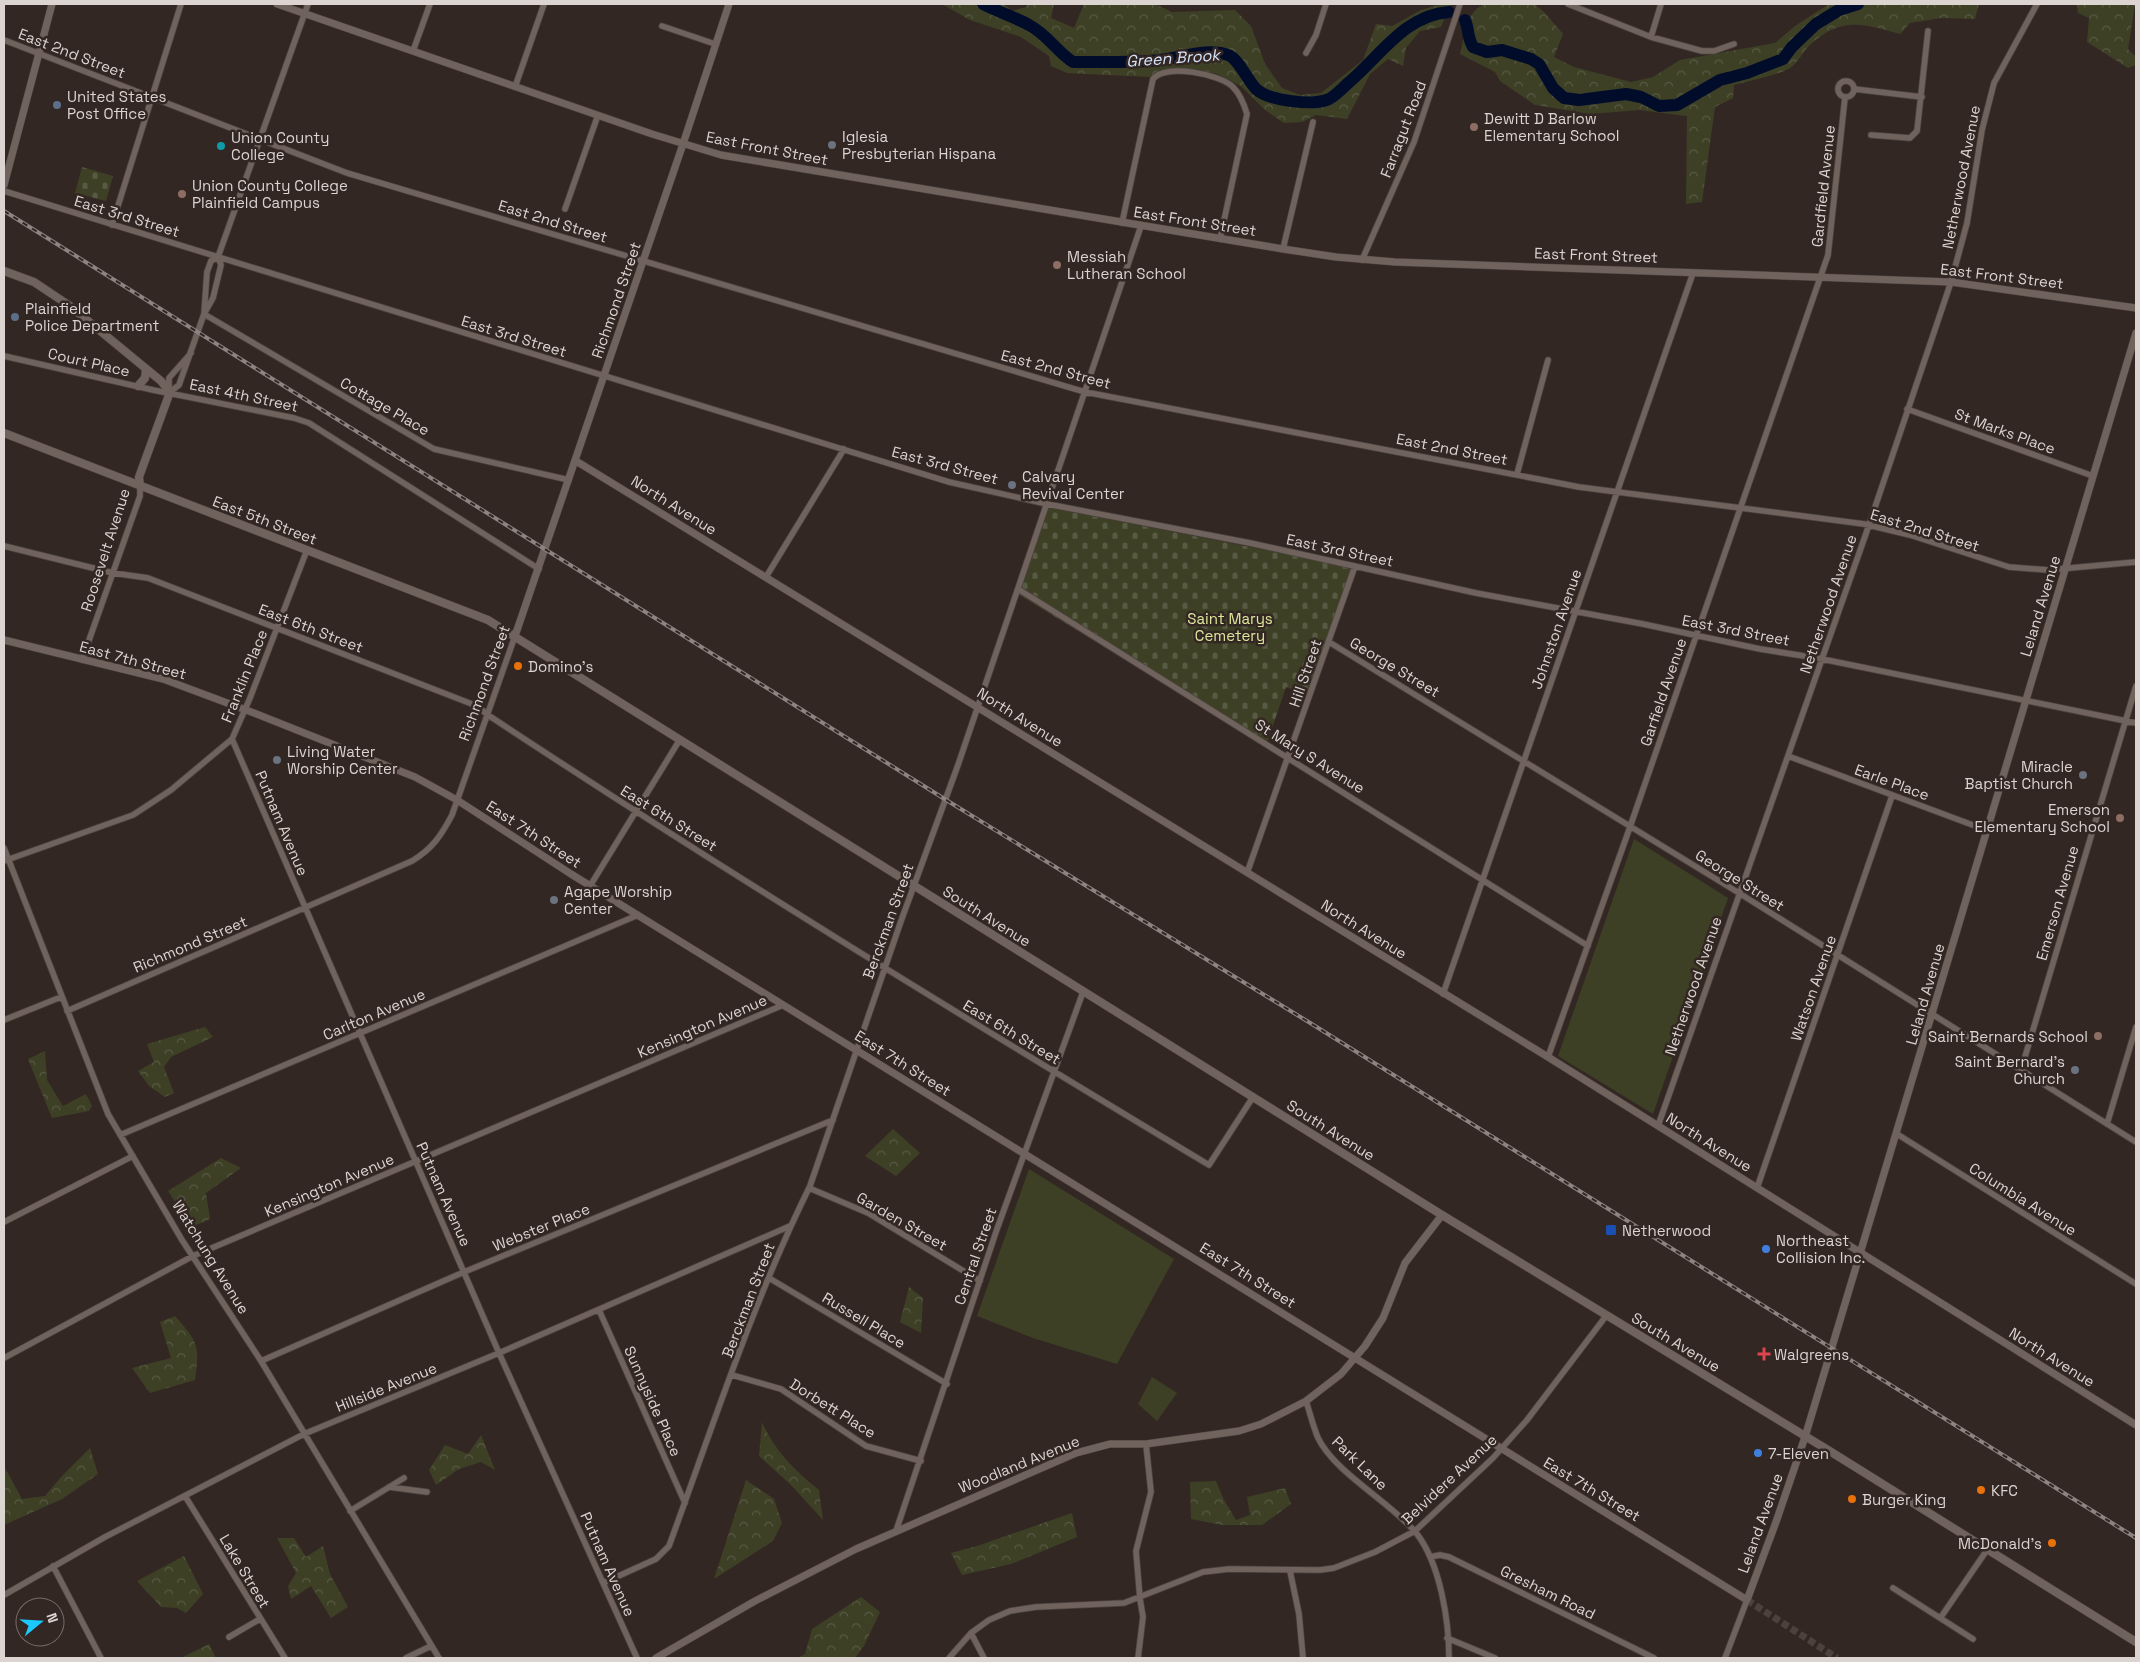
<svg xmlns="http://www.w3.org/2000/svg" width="2140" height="1662" font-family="'Space Grotesk',sans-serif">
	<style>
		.forest { fill: url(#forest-crowns) }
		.cemetery { fill: url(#cemetery-stones) }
		.green { fill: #3d4025 }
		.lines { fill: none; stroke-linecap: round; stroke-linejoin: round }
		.river { stroke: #010c2b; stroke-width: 12 }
		.tertiary-tunnel { stroke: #4c413d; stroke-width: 7; stroke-dasharray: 7 3.5; stroke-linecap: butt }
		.minor-casing { stroke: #4c433f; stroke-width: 7 }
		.tertiary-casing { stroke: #4c433f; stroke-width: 8 }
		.secondary-casing { stroke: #4c433f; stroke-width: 9 }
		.minor { stroke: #70625d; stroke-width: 5.5 }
		.tertiary { stroke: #70625d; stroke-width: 7 }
		.secondary { stroke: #70625d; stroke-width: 8 }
		.rail-casing { stroke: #8d8380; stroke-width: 4 }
		.rail { stroke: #332723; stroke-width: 2; stroke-dasharray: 5.5; stroke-linecap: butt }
		.service-dot { fill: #5c6f8a; stroke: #332723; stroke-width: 2 }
		.education-dot { fill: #8d6e63; stroke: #332723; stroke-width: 2 }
		.worship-dot { fill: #6b7280; stroke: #332723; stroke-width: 2 }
		.culture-dot { fill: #0f9aa8; stroke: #332723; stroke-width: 2 }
		.food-dot { fill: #e8710a; stroke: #332723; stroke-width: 2 }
		.transit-dot { fill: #1a4fb4; stroke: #332723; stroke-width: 2 }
		.shop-dot { fill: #3f7fe0; stroke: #332723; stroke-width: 2 }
		.health-dot { fill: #e0444e; stroke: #332723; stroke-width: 2 }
		.labels { text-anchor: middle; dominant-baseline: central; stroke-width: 5; stroke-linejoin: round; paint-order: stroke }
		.street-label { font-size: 15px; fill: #dcd4d1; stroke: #332723 }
		.poi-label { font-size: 15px; fill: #dcd4d1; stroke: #332723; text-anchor: start }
		.park-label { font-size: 15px; fill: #dee79c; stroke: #332723 }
		.water-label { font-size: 16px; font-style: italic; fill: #d6e5fe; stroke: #332723 }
	</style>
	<defs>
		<pattern id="forest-crowns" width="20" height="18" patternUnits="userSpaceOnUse" patternTransform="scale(1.25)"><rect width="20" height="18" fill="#3d4025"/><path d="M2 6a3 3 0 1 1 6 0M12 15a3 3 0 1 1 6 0" fill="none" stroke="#585b44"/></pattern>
		<pattern id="cemetery-stones" width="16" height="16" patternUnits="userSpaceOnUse" patternTransform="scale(1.25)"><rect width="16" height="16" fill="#3d4025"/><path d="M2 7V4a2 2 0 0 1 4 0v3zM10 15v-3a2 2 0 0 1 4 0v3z" fill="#585b44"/></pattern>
	</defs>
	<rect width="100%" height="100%" fill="#332723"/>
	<path class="forest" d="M942 4H1004L1012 11 1026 7 1028 4H1054L1051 18 1074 28 1084 4H1155L1172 12 1235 10 1251 26 1265 64 1282 88 1300 95 1321 93 1363 60 1376 24 1392 26 1421 10 1441 4H1450L1441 27 1420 31 1406 48 1403 66 1388 59 1370 74 1347 119 1316 115 1302 122 1284 123 1265 110 1241 86 1217 74 1178 68 1149 77 1067 73 1051 66 1049 56 1021 37 970 20Z
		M1486 4H1534L1544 12 1563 34 1554 57 1574 67 1631 82 1653 77 1680 60 1775 43 1795 26 1829 4H1979L1975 19 1941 18 1910 23 1900 34C1864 24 1841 16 1810 45 1803 51 1798 63 1790 68 1782 74 1745 82 1734 85L1733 98 1715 107 1702 202 1686 204 1687 116 1639 110 1590 114 1535 105 1500 81 1495 72 1460 54C1465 36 1466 9 1486 4Z
		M2077 4H2135L2128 49 2136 57V65L2128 68 2087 42 2089 18 2078 13Z
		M205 1027 213 1037 171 1057 164 1067 174 1093 165 1097 149 1086 138 1071 154 1062 147 1044Z
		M45 1051 47 1080 63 1106 86 1094 92 1106 89 1111 52 1118 28 1059Z
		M893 1129 920 1153 896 1176 865 1156Z
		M221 1158 241 1168 206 1193 210 1219 192 1227 168 1191Z
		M909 1287 923 1298 921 1333 900 1322Z
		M175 1316C198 1342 200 1345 195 1380L150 1393 132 1368 171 1358 160 1322Z
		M762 1422C774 1450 795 1471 819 1490L823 1520 791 1485 759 1456Z
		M481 1435 495 1470 481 1462 459 1469 436 1485 429 1470 445 1445 468 1454Z
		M90 1448 98 1474 62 1499 4 1525V1466L22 1499 45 1496 62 1476Z
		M746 1480 774 1499 782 1523 773 1541 714 1579Z
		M1216 1481 1224 1500 1236 1520 1250 1515 1247 1497 1285 1488 1291 1504 1262 1525H1222L1191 1519 1190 1482Z
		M1072 1513 1077 1537 1011 1564 962 1575 951 1553 977 1546Z
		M277 1538H294L306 1557 323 1546 330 1574 348 1607 331 1618 311 1586 291 1599 288 1586 296 1573Z
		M184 1556 203 1594 186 1613 177 1608 161 1607 137 1581Z
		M861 1597 880 1612 864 1646 855 1658H797L805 1654 812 1629Z
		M209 1644 216 1658H181Z"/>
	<path class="cemetery" d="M82 167 113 176 106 201 75 193Z
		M1046 507 1353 567 1308 695 1286 687 1266 746 1016 593Z"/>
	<path class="green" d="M1634 839 1728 898 1653 1114 1558 1056Z
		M1029 1169 1174 1259 1117 1364 1033 1338 977 1316Z
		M1152 1377 1177 1393 1157 1421 1138 1404Z"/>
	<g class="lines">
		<path class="river" d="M983 4C998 12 1015 17 1029 25 1047 34 1057 52 1073 62 1102 62 1132 63 1160 60 1181 58 1208 47 1228 55 1238 58 1248 81 1256 89 1269 101 1314 106 1329 99 1335 96 1342 89 1347 84 1379 58 1404 15 1449 12
			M1465 20C1469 29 1467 37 1473 47L1487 52 1502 50 1531 59 1539 64 1553 88 1564 98 1579 100 1626 94 1641 97 1659 106 1677 105 1720 80 1747 73 1783 59 1792 47 1816 24 1839 10 1858 4"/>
		<path class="tertiary-tunnel" d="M1747 1600 1837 1658"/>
		<g class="minor-casing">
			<path id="minor" d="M1568 4 1651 37 1702 51H1714L1734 44
				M662 26 715 44
				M1651 37 1661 4
				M4 40 347 173 1085 392 1579 487 1864 524 1910 535 2009 567 2048 570 2136 562
				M413 51 430 4
				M1306 53 1316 35 1326 4
				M1838 89a8 8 0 1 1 16 0a8 8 0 1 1-16 0Z
				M515 87 544 4
				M1854 89 1922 97
				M1871 135 1910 138 1917 131 1928 31
				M4 191 949 482 1047 504 1250 543 1476 593 1643 624 1760 649 1817 658 2136 723
				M565 209 598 115
				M1122 223 1153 79C1165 63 1220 74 1233 87 1240 94 1244 104 1247 114L1220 239
				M112 225 181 4
				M1283 249 1313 122
				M1362 260 1414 142 1460 4
				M204 314 434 449 569 480
				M204 314 207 272 211 261 218 257 308 4
				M4 356 153 390 294 418 309 423 539 569
				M169 390V378L191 353
				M170 392 179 385 204 314 213 298 221 265 218 257
				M1907 409 2093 476
				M1517 474 1548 360
				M4 546 113 573 148 578 477 706 488 715C724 871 966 1019 1209 1165L1253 1097
				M766 577 844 449
				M1018 589 1588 946
				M1329 642 1739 893 2136 1142
				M82 660 140 496V486
				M232 739 499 1353 637 1658
				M1788 756 1986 830
				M4 848 108 1114 182 1240 261 1361 439 1658
				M4 861 133 815 171 790 232 739 250 698 307 550
				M1247 873 1355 566
				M590 886 679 741
				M1443 994 1693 273
				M67 1011 412 861C432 849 441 836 452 815L515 636
				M4 1020 61 997
				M1548 1057 1630 827 1828 255 1845 97
				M2021 1070 2136 686
				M2107 1124 2136 1027
				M1658 1126 1869 525 1951 282 1967 223 1982 130 1994 83 2037 4
				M1897 1134 2136 1284
				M120 1135 638 915
				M809 1188 868 1213 980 1281
				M1757 1188 1892 796
				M4 1222 133 1156
				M769 1278 947 1384
				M599 1310 685 1503
				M4 1358 193 1256 783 1005
				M261 1361 464 1272 833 1120
				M732 1375 781 1389 866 1446 921 1461
				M1306 1401C1310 1413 1313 1426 1318 1438 1336 1474 1391 1502 1417 1534 1440 1564 1449 1620 1449 1658
				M389 1487 427 1492
				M185 1496 285 1658
				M350 1511 404 1478
				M896 1531 997 1229 1083 992
				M1430 1557 1440 1555 1449 1557 1654 1658
				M53 1566 101 1658
				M1290 1571 1299 1614 1303 1658
				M603 1583 656 1559 669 1546C713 1426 753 1301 810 1186L901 921 958 765 1141 226
				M1893 1588 1973 1639
				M4 1595 105 1537 304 1434 499 1353 790 1226
				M1941 1617 1987 1550
				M971 1633 984 1658
				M229 1637 260 1619
				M1447 1638 1495 1658
				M406 1658 431 1646
				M949 1658 971 1633 989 1620 1010 1611 1036 1607 1124 1603 1203 1572 1229 1569 1320 1570 1334 1568 1375 1552 1415 1531 1493 1458 1527 1420 1606 1316
				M1138 1658 1143 1617 1140 1599 1136 1551 1151 1492 1146 1444
				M1725 1658 1747 1600"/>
		</g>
		<g class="tertiary-casing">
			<path id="tertiary" d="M277 4 652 134 721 155 1283 249 1336 257 1395 262 1951 282 2136 308
				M4 185 52 4
				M576 461 1548 1057 2136 1425
				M515 636 683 144 729 4
				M4 640 163 679 254 713 415 777 457 800 571 874 1747 1600 1776 1522 1805 1437 2136 333
				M656 1658 755 1601 856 1549 1076 1453 1110 1444H1146L1239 1431 1261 1424 1306 1401 1341 1374 1365 1346 1383 1318 1405 1263 1442 1215"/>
		</g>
		<g class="secondary-casing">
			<path id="secondary" d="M4 271 34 282 70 306 161 381 170 392 139 477 140 486
				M138 386 145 378 146 369
				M4 433 488 620 1442 1215 1828 1450 2136 1642"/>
		</g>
		<use href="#minor" class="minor"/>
		<use href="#tertiary" class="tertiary"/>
		<use href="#secondary" class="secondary"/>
		<g class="rail-casing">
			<path id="rail" d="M4 211 951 803 1307 1021 2136 1538"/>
		</g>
		<use href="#rail" class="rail"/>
	</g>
	<g class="service-dot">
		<circle cx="57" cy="105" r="5"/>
		<circle cx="15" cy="317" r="5"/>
	</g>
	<g class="education-dot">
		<circle cx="1474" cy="127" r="5"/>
		<circle cx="182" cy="194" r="5"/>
		<circle cx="1057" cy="265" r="5"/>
		<circle cx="2120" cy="818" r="5"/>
		<circle cx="2098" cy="1036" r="5"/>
	</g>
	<g class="worship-dot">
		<circle cx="832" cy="145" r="5"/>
		<circle cx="1012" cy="485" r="5"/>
		<circle cx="277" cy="760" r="5"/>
		<circle cx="2083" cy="775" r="5"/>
		<circle cx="554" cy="900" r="5"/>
		<circle cx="2075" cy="1070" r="5"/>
	</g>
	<circle class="culture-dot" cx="221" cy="146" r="5"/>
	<g class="food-dot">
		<circle cx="518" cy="666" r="5"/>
		<circle cx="1981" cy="1490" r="5"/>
		<circle cx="1852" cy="1499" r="5"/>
		<circle cx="2052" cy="1543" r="5"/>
	</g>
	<rect class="transit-dot" x="1605" y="1224" width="12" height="12" rx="2.5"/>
	<g class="shop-dot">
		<circle cx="1766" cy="1249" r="5"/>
		<circle cx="1758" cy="1453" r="5"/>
	</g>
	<path class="health-dot" d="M1761.5 1346.5h5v5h5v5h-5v5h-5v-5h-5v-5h5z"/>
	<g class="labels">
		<g class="street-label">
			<text transform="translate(72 53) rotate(21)">East 2nd Street</text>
			<text transform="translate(1403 129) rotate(-69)">Farragut Road</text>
			<text transform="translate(767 148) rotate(11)">East Front Street</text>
			<text transform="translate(1961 177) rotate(-79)">Netherwood Avenue</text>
			<text transform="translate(1823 186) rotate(-84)">Gardfield Avenue</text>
			<text transform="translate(127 216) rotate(17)">East 3rd Street</text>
			<text transform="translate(553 221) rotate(17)">East 2nd Street</text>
			<text transform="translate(1195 221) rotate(9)">East Front Street</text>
			<text transform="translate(1596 255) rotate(2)">East Front Street</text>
			<text transform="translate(2002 276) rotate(7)">East Front Street</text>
			<text transform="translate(616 300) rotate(-71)">Richmond Street</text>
			<text transform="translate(514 336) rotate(17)">East 3rd Street</text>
			<text transform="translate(89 362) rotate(13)">Court Place</text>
			<text transform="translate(1056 369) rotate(15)">East 2nd Street</text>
			<text transform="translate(244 395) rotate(12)">East 4th Street</text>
			<text transform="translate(385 406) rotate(30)">Cottage Place</text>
			<text transform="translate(2005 431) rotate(20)">St Marks Place</text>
			<text transform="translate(1452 449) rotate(11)">East 2nd Street</text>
			<text transform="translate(945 465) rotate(15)">East 3rd Street</text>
			<text transform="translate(674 505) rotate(32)">North Avenue</text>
			<text transform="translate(265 520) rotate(21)">East 5th Street</text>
			<text transform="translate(1925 530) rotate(17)">East 2nd Street</text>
			<text transform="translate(105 550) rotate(-72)">Roosevelt Avenue</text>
			<text transform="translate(1340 550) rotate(12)">East 3rd Street</text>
			<text transform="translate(1828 604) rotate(-71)">Netherwood Avenue</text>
			<text transform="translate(2040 606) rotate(-73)">Leland Avenue</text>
			<text transform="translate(311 628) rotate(21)">East 6th Street</text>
			<text transform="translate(1556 629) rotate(-71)">Johnston Avenue</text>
			<text transform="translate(1736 630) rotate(11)">East 3rd Street</text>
			<text transform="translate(133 660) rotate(15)">East 7th Street</text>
			<text transform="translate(1395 667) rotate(31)">George Street</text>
			<text transform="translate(1305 673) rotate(-71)">Hill Street</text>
			<text transform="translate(244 676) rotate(-68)">Franklin Place</text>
			<text transform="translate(484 683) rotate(-70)">Richmond Street</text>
			<text transform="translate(1663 692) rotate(-71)">Garfield Avenue</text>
			<text transform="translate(1020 717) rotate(32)">North Avenue</text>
			<text transform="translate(1310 756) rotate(32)">St Mary S Avenue</text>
			<text transform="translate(1892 782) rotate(20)">Earle Place</text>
			<text transform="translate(669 818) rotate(32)">East 6th Street</text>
			<text transform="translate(282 823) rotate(67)">Putnam Avenue</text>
			<text transform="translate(534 834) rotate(33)">East 7th Street</text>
			<text transform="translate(1740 880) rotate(32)">George Street</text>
			<text transform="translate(2057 903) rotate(-74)">Emerson Avenue</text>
			<text transform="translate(987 916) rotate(32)">South Avenue</text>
			<text transform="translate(888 921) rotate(-70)">Berckman Street</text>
			<text transform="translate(1364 929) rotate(32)">North Avenue</text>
			<text transform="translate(190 944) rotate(-23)">Richmond Street</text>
			<text transform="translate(1693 986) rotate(-71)">Netherwood Avenue</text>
			<text transform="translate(1813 988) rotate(-71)">Watson Avenue</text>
			<text transform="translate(1925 994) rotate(-74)">Leland Avenue</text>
			<text transform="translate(374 1014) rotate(-23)">Carlton Avenue</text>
			<text transform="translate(702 1026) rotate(-23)">Kensington Avenue</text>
			<text transform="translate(1012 1032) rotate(31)">East 6th Street</text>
			<text transform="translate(903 1063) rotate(32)">East 7th Street</text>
			<text transform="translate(1331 1130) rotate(32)">South Avenue</text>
			<text transform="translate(1709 1142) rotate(32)">North Avenue</text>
			<text transform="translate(329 1185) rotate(-23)">Kensington Avenue</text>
			<text transform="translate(444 1194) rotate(66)">Putnam Avenue</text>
			<text transform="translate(2023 1199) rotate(32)">Columbia Avenue</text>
			<text transform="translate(902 1221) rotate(30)">Garden Street</text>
			<text transform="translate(541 1227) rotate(-22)">Webster Place</text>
			<text transform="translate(975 1256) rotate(-71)">Central Street</text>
			<text transform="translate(211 1257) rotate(58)">Watchung Avenue</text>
			<text transform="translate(1248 1275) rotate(32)">East 7th Street</text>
			<text transform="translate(748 1300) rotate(-69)">Berckman Street</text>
			<text transform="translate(864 1320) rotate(31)">Russell Place</text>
			<text transform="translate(1676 1342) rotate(31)">South Avenue</text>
			<text transform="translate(2052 1357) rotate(32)">North Avenue</text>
			<text transform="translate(386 1387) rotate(-22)">Hillside Avenue</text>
			<text transform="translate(653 1401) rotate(66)">Sunnyside Place</text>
			<text transform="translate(833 1408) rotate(32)">Dorbett Place</text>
			<text transform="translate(1360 1463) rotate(44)">Park Lane</text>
			<text transform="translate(1019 1464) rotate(-22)">Woodland Avenue</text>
			<text transform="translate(1449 1479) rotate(-43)">Belvidere Avenue</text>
			<text transform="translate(1592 1489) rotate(31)">East 7th Street</text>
			<text transform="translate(1760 1523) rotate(-70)">Leland Avenue</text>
			<text transform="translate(608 1564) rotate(66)">Putnam Avenue</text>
			<text transform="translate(245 1571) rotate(59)">Lake Street</text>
			<text transform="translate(1548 1592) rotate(26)">Gresham Road</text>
		</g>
		<g class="poi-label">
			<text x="67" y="96">United States<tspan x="67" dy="17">Post Office</tspan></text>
			<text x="1484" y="118">Dewitt D Barlow<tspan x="1484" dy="17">Elementary School</tspan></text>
			<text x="842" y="136">Iglesia<tspan x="842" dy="17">Presbyterian Hispana</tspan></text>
			<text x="231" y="137">Union County<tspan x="231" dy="17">College</tspan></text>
			<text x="192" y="185">Union County College<tspan x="192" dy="17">Plainfield Campus</tspan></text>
			<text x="1067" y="256">Messiah<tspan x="1067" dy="17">Lutheran School</tspan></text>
			<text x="25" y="308">Plainfield<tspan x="25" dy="17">Police Department</tspan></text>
			<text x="1022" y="476">Calvary<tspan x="1022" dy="17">Revival Center</tspan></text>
			<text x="528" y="666">Domino's</text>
			<text x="287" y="751">Living Water<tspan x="287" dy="17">Worship Center</tspan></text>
			<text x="2073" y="766" text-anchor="end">Miracle<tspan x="2073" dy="17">Baptist Church</tspan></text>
			<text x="2110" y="809" text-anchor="end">Emerson<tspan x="2110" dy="17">Elementary School</tspan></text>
			<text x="564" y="891">Agape Worship<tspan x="564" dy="17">Center</tspan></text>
			<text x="2088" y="1036" text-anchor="end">Saint Bernards School</text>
			<text x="2065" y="1061" text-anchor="end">Saint Bernard's<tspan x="2065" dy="17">Church</tspan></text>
			<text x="1622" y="1230">Netherwood</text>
			<text x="1776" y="1240">Northeast<tspan x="1776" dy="17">Collision Inc.</tspan></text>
			<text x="1774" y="1354">Walgreens</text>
			<text x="1768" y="1453">7-Eleven</text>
			<text x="1991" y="1490">KFC</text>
			<text x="1862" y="1499">Burger King</text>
			<text x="2042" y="1543" text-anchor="end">McDonald's</text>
		</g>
		<g class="park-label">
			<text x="1230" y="618">Saint Marys<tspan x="1230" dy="17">Cemetery</tspan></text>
		</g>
		<g class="water-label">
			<text transform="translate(1173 58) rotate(-4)">Green Brook</text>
		</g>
	</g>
	<rect width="2140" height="1662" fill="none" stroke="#dcd4d1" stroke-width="10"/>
	<g transform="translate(40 1622) rotate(72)"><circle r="24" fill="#332723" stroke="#776c69"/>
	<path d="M0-4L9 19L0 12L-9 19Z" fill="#1cc9fc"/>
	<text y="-8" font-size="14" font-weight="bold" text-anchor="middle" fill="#dcd4d1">N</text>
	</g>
</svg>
